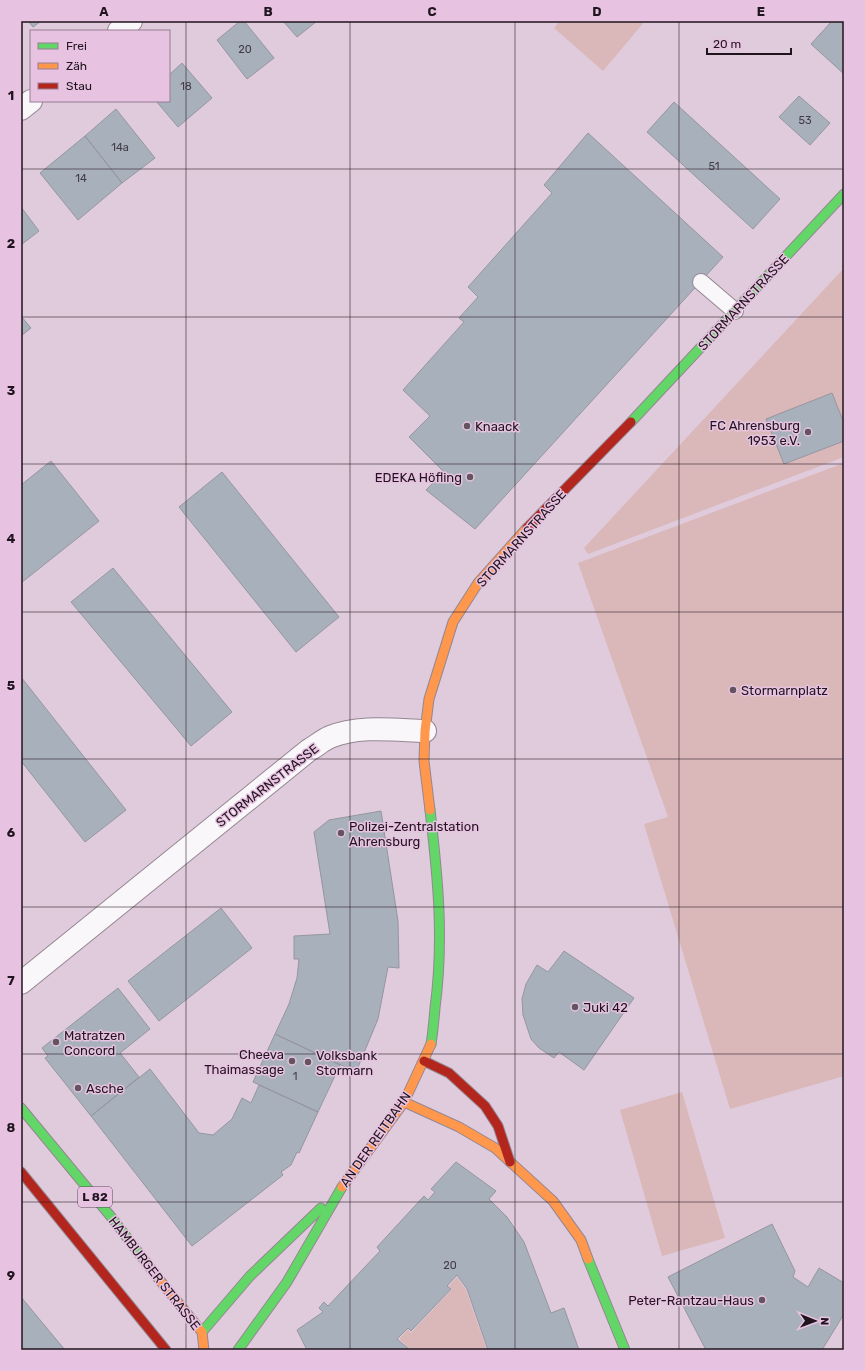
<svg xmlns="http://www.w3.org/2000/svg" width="865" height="1371" font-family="Rubik,sans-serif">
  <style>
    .green { fill: #dab8b9 }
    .building { fill: #a8b0bb; stroke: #9596a0 }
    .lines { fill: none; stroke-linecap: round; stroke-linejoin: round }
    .lane-casing { stroke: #958793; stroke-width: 18 }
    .street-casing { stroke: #958793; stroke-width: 24 }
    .fast-casing { stroke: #958793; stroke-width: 11 }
    .slow-casing { stroke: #958793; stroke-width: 11 }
    .jam-casing { stroke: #958793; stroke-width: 11 }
    .lane { stroke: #faf7fa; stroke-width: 16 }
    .street { stroke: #faf7fa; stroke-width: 22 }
    .fast { stroke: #63d668; stroke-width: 9 }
    .slow { stroke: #ff974d; stroke-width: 9 }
    .jam { stroke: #b3261e; stroke-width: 9 }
    .grid { fill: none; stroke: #20141e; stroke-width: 1; stroke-opacity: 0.55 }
    .poi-dot { fill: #635460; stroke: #e7c3e1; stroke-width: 1.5 }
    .labels { text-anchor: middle; stroke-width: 3; stroke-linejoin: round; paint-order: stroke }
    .number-label { font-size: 11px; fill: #423b45 }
    .shield { fill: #e7c3e1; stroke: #5c4858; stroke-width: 1 }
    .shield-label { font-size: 12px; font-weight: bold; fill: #20141e }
    .street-label { font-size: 13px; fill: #20141e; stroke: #e7c3e1 }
    .poi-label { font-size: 13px; fill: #20141e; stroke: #e7c3e1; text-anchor: start }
    .neatline { fill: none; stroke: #20141e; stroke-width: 1.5 }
    .grid-label { font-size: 13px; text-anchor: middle; font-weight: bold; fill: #20141e }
  </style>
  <rect width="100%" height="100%" fill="#dfcbdb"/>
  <!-- green -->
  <path class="green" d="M560,21h85l-42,50 -49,-43z
    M844,268v189l-256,97 -4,-6z
    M844,463v613l-114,33 -86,-285 24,-7 -90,-254z
    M682,1092l43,146 -63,18 -42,-146z
    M457,1277l9,13 21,60h-76l-12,-11 9,-10 3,4 41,-44 -3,-3z"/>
  <!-- building -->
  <path class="building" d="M28,21h13l-8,6z
    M240,21h4l30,37 -27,21 -30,-39z
    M283,21h34l-20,16z
    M832,21h8l4,4v49l-33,-30z
    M182,63l30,35 -34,29 -22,-26h13v-26z
    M799,96l31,27 -20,22 -31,-28z
    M674,102l106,97 -27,30 -106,-97z
    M116,109l39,49 -33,25 -37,-47z
    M588,133l135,124 -248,272 -49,-39 18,-18 -35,-35 21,-21 -27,-26 61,-68 -5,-4 19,-21 -10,-10 84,-94 -8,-8z
    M85,136l37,47 -44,37 -38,-47z
    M21,207l18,24 -18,14z
    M21,316l10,12 -10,8z
    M832,393l12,30v18l-60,23 -18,-45z
    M51,461l48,60 -78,62v-98z
    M222,472l117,145 -43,35 -117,-145z
    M113,568l119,144 -41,34 -120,-144z
    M21,677l105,133 -41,32 -64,-81z
    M381,811l17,110 1,47 -11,-1 -10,52 -22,53 -81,-38 14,-30 8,-26 2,-19h-5v-23l36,-2 -16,-102 15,-12z
    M221,908l31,40 -93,73 -31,-40z
    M564,951l70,47 -50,72 -25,-18 -5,6 -15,-10 -8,-9 -8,-24 -1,-16 4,-15 11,-19 11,7z
    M118,988l32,41 -30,24 19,24 -48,39 -46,-58 3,-2 -6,-8z
    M275,1034l65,31 -22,47 -65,-30z
    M150,1069l49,64 14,2 19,-16 10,-21 9,5 8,-18 59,27 -19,41 -2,-1 -6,13 -10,7 2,3 -91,71 -101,-130z
    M456,1162l40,29 -7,8 18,18 17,25 27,71 13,-5 15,42h-91l-21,-61 -10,-14 -10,11 4,3 -40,42 -3,-3 -11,11 13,11h-103l-10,-20 26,-18 -4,-4 5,-6 4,4 52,-55 -3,-4 47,-51 4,4 7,-8 -4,-3z
    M772,1224l23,47 -2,6 15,10 11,-19 25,15v31l-22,36h-116l-38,-73z
    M21,1297l44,53h-44z"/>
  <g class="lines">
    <defs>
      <path id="lane" d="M701,282l34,29"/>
      <path id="street" d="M119,31l12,-10
        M21,109l10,-8
        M21,983l288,-233c7,-4 14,-10 21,-13 29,-12 64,-7 95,-6"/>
      <path id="fast" d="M631,422l213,-228
        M430,810c8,68 14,130 5,198 -1,12 -2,24 -4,36
        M21,1108l91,110 46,60
        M588,1259l37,91
        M202,1332l48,-56 71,-68
        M238,1350l49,-68 55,-95"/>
      <path id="slow" d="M430,810l-6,-49 1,-30 4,-32 24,-77 25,-39 49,-55
        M404,1102l55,25 36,21 58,53 28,39 7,19
        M342,1187l62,-85 27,-58
        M158,1278l44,54 2,18"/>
      <path id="jam" d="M527,528l104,-106
        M424,1061l25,12 36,33 13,20 12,36
        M21,1172l145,178"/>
    </defs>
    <!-- lane casing -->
    <use href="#lane" class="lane-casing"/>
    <!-- street casing -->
    <use href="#street" class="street-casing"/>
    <!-- fast casing -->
    <use href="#fast" class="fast-casing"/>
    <!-- slow casing -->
    <use href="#slow" class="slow-casing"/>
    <!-- jam casing -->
    <use href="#jam" class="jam-casing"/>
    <!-- lane -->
    <use href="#lane" class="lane"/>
    <!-- street -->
    <use href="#street" class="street"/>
    <!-- fast -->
    <use href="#fast" class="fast"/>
    <!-- slow -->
    <use href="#slow" class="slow"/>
    <!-- jam -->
    <use href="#jam" class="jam"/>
  </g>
  <!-- grid -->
  <path class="grid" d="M186,21v1329M350,21v1329M515,21v1329M679,21v1329M21,169h823M21,317h823M21,464h823M21,612h823M21,759h823M21,907h823M21,1054h823M21,1202h823"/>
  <!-- markers -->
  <g class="poi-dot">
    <circle cx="467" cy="426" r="4"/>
    <circle cx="808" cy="432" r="4"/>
    <circle cx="470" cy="477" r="4"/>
    <circle cx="733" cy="690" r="4"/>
    <circle cx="341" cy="833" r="4"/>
    <circle cx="575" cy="1007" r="4"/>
    <circle cx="56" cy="1042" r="4"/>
    <circle cx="292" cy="1061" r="4"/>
    <circle cx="308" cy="1062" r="4"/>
    <circle cx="78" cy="1088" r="4"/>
    <circle cx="762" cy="1300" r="4"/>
  </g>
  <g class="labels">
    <!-- number labels -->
    <g class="number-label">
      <text x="245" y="53">20</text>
      <text x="186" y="90">18</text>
      <text x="805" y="124">53</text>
      <text x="120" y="151">14a</text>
      <text x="714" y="170">51</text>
      <text x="81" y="182">14</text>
      <text x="295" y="1080">1</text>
      <text x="450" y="1269">20</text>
    </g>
    <!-- shield labels -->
    <rect class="shield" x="78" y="1187" width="34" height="20" rx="3"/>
    <g class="shield-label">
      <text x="95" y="1201">L 82</text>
    </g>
    <!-- street labels -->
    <g class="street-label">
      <text transform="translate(743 302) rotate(-47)" y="5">STORMARNSTRASSE</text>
      <text transform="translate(521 538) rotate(-48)" y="5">STORMARNSTRASSE</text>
      <text transform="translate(267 785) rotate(-38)" y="5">STORMARNSTRASSE</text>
      <text transform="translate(375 1139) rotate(-55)" y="5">AN DER REITBAHN</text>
      <text transform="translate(155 1273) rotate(52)" y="5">HAMBURGER STRASSE</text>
    </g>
    <!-- poi labels -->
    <g class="poi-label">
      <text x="800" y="430" text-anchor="end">FC Ahrensburg<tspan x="800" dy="15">1953 e.V.</tspan></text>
      <text x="475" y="431">Knaack</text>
      <text x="462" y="482" text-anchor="end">EDEKA Höfling</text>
      <text x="741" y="695">Stormarnplatz</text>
      <text x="349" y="831">Polizei-Zentralstation<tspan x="349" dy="15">Ahrensburg</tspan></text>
      <text x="583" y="1012">Juki 42</text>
      <text x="64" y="1040">Matratzen<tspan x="64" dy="15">Concord</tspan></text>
      <text x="284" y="1059" text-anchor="end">Cheeva<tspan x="284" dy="15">Thaimassage</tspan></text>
      <text x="316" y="1060">Volksbank<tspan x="316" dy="15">Stormarn</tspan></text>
      <text x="86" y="1093">Asche</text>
      <text x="754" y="1305" text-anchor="end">Peter-Rantzau-Haus</text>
    </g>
  </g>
  <!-- border -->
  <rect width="865" height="1371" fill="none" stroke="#e7c3e1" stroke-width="44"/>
  <!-- legend -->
  <rect x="30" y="30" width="140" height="72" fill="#e7c3e1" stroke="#977d93"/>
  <rect x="38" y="43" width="20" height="6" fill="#63d668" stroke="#977d93"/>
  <text x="66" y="50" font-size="12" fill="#20141e">Frei</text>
  <rect x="38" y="63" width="20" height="6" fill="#ff974d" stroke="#977d93"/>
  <text x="66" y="70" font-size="12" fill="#20141e">Zäh</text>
  <rect x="38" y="83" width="20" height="6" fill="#b3261e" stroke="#977d93"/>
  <text x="66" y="90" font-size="12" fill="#20141e">Stau</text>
  <!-- north arrow -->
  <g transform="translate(815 1321) rotate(91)" stroke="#e7c3e1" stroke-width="3" paint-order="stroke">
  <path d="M0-3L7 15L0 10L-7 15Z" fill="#20141e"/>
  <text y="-6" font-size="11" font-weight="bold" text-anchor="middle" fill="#20141e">N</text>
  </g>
  <!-- scale -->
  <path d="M707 48v6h84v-6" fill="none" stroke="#20141e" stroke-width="2"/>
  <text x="713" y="48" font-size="12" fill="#20141e" stroke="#e7c3e1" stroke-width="3" paint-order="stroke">20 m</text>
  <rect x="22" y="22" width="821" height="1327" class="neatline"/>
  <g class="grid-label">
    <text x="104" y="16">A</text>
    <text x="268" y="16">B</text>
    <text x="432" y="16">C</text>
    <text x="597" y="16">D</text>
    <text x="761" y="16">E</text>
    <text x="11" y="100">1</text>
    <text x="11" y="248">2</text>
    <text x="11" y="395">3</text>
    <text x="11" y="543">4</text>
    <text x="11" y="690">5</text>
    <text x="11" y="837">6</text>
    <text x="11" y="985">7</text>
    <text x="11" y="1132">8</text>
    <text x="11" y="1280">9</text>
  </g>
</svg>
